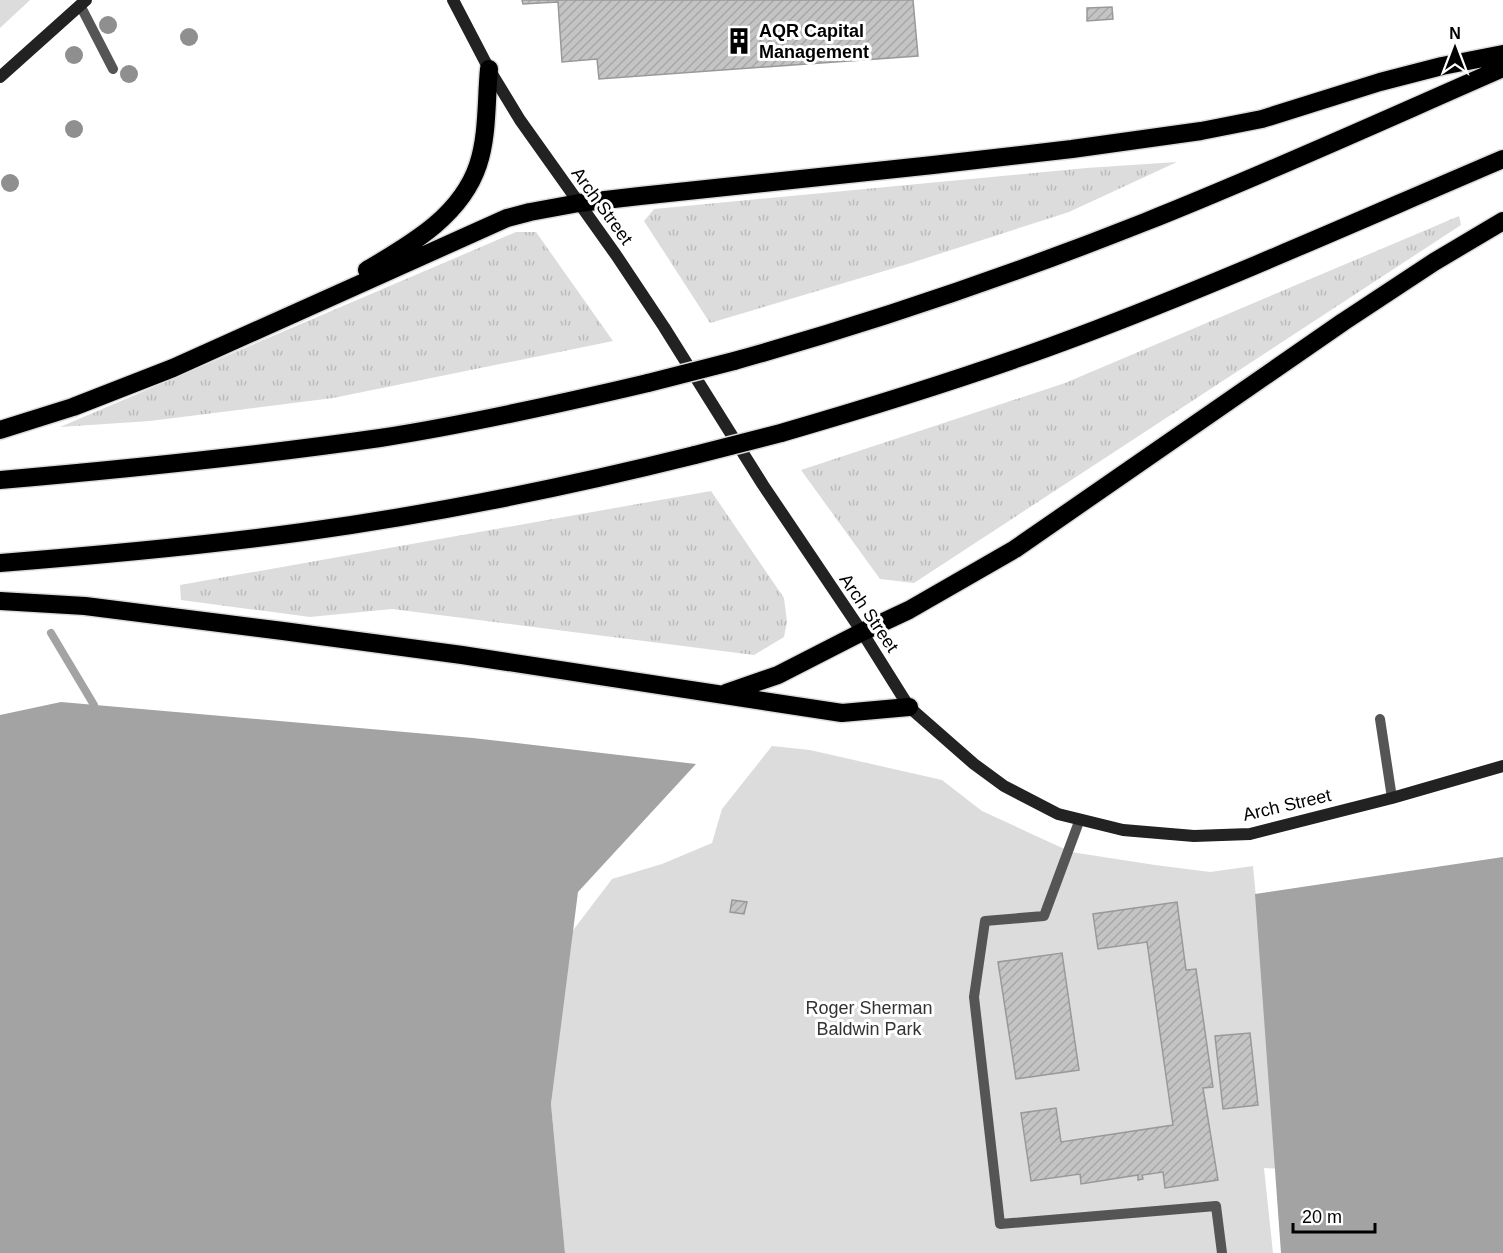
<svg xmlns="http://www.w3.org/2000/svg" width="1503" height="1253" font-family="Arial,sans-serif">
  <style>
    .grass { fill: url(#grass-tufts) }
    .park { fill: #dcdcdc }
    .water { fill: #a3a3a3 }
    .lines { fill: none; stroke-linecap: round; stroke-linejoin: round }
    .stream { stroke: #a3a3a3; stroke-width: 8 }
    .building { fill: url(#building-hatch); stroke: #999; stroke-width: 1.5 }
    .motorway-casing { stroke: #dbdbdb; stroke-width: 21 }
    .service { stroke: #555; stroke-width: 10 }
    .secondary { stroke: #222; stroke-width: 12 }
    .motorway { stroke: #000; stroke-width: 18 }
    .motorway-bridge-casing { stroke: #dbdbdb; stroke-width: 21; stroke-linecap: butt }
    .motorway-bridge { stroke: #000; stroke-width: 18 }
    .tree { fill: #8f8f8f }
    .labels { text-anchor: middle; stroke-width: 6; stroke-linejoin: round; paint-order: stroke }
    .poi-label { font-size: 18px; font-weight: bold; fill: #000; stroke: #fff; text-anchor: start }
    .street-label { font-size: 18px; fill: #000; stroke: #fff }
    .park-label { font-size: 18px; fill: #333; stroke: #fff }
  </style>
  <defs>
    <pattern id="grass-tufts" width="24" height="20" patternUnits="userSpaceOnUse" patternTransform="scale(1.5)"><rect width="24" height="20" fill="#dcdcdc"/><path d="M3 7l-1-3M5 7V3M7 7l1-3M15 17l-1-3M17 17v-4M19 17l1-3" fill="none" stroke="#bbb"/></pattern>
    <pattern id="building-hatch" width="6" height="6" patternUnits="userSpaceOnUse" patternTransform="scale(1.5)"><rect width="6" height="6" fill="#c4c4c4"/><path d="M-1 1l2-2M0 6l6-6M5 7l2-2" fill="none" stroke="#a7a7a7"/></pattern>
  </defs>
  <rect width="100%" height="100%" fill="#fff"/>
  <!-- grass -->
  <path class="grass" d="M1177,162l-108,50 -158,51 -201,60 -66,-102 10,-12 432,-41z
    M1459,216l2,9 -547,358 -34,-4 -79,-109 264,-87z
    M516,232h20l77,109 -280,57 -183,23 -90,6z
    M711,491l73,107 3,24 -3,15 -30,18 -362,-46 -82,8 -129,-17 -1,-15z"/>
  <!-- park -->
  <path class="park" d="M0,0h30l-30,28z
    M772,746l38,4 132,30 40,31 89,41 84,13 55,7 43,-6 29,303 -18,-1 9,85h-708l-14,-149 20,-171 41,-54 50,-15 50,-21 10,-34z"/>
  <!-- water -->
  <path class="water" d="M61,702l412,36 223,26 -118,128 -27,212 14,149h-565v-538z
    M1503,857v396h-222l-26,-359z"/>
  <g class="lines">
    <!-- stream -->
    <path class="stream" d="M51,633l43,72"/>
  </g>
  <!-- building -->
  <path class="building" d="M522,0h391l5,56 -319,23 -2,-20 -35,3 -4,-60 -35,2z
    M1112,7l1,12 -26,2v-13z
    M732,900l15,2 -3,12 -14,-2z
    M1177,902l9,68 10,-1 17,118 -10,1 15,92 -53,8 -2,-16 -21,3 1,4 -5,1v-5l-57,9 -1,-10 -49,7 -10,-68 35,-5 5,34 112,-17 -26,-183 -49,7 -5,-35z
    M1062,953l17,117 -63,9 -18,-117z
    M1250,1033l8,72 -35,4 -8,-73z"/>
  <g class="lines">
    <defs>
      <path id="motorway" d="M367,270c44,-26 94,-54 111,-105 10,-30 8,-65 11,-96
        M734,361c140,-39 277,-86 411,-139 121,-48 239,-102 358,-154
        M0,430l73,-23 100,-39 334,-150 23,-6 49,-9 61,-7 293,-31 139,-16 129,-18 61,-12 118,-37 62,-16 61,-12
        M781,433c100,-29 200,-60 298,-97 143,-54 283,-117 424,-177
        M0,480c127,-11 254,-24 380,-42 90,-14 179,-34 268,-55
        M0,563c101,-8 202,-17 303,-31 132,-18 263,-45 392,-77
        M0,601l85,5 198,25 179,24 380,58 67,-6
        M726,693l52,-18 84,-43 47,-22 106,-61 328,-227 91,-60 69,-41"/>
    </defs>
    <!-- motorway casing -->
    <use href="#motorway" class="motorway-casing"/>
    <!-- service -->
    <path class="service" d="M80,5l33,64
      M1380,719l12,79
      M1080,819l-36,97 -59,5 -11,76 26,227 216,-18 6,47"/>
    <!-- secondary -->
    <path class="secondary" d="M453,0l36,69 31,51 96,135 48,72 99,158 99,147 47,75 65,57 30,22 54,28 65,16 71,6 56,-2 142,-36 111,-32
      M0,77l86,-77"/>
    <!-- motorway -->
    <use href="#motorway" class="motorway"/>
    <defs>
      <path id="motorway-bridge" d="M648,383l86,-22
        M695,455l86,-22"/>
    </defs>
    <!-- motorway-bridge casing -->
    <use href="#motorway-bridge" class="motorway-bridge-casing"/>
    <!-- motorway-bridge -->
    <use href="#motorway-bridge" class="motorway-bridge"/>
  </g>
  <!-- trees -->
  <g class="tree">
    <circle cx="108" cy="25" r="9"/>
    <circle cx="189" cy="37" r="9"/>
    <circle cx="74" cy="55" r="9"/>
    <circle cx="129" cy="74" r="9"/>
    <circle cx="74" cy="129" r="9"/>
    <circle cx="10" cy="183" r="9"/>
  </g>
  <!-- icons -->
  <defs>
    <symbol id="building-bare" viewBox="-9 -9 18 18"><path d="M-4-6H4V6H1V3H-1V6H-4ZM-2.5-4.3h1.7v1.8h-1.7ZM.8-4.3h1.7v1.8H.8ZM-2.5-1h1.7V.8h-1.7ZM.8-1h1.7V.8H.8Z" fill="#000" stroke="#fff" stroke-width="2.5" paint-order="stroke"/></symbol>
  </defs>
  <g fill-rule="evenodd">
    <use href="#building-bare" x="720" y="22" width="38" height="38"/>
  </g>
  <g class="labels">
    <!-- poi labels -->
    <g class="poi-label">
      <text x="759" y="37">AQR Capital<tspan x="759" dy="21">Management</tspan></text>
    </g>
    <!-- street labels -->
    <g class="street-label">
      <text transform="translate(602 206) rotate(54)" y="6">Arch Street</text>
      <text transform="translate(869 613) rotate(56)" y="6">Arch Street</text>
      <text transform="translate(1287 805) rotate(-13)" y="6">Arch Street</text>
    </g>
    <!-- park labels -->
    <g class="park-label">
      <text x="869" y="1014">Roger Sherman<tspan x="869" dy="21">Baldwin Park</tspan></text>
    </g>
  </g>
  <!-- north arrow -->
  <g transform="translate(1455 48)" stroke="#ffffff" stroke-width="4.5" paint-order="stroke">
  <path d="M0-4.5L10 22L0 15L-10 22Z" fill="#000000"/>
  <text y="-9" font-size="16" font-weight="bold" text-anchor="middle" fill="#000000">N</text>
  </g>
  <!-- scale -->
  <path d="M1293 1223v9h82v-9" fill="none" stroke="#000000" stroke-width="3"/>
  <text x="1302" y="1223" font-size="18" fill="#000000" stroke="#ffffff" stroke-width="4.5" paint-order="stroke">20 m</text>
</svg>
